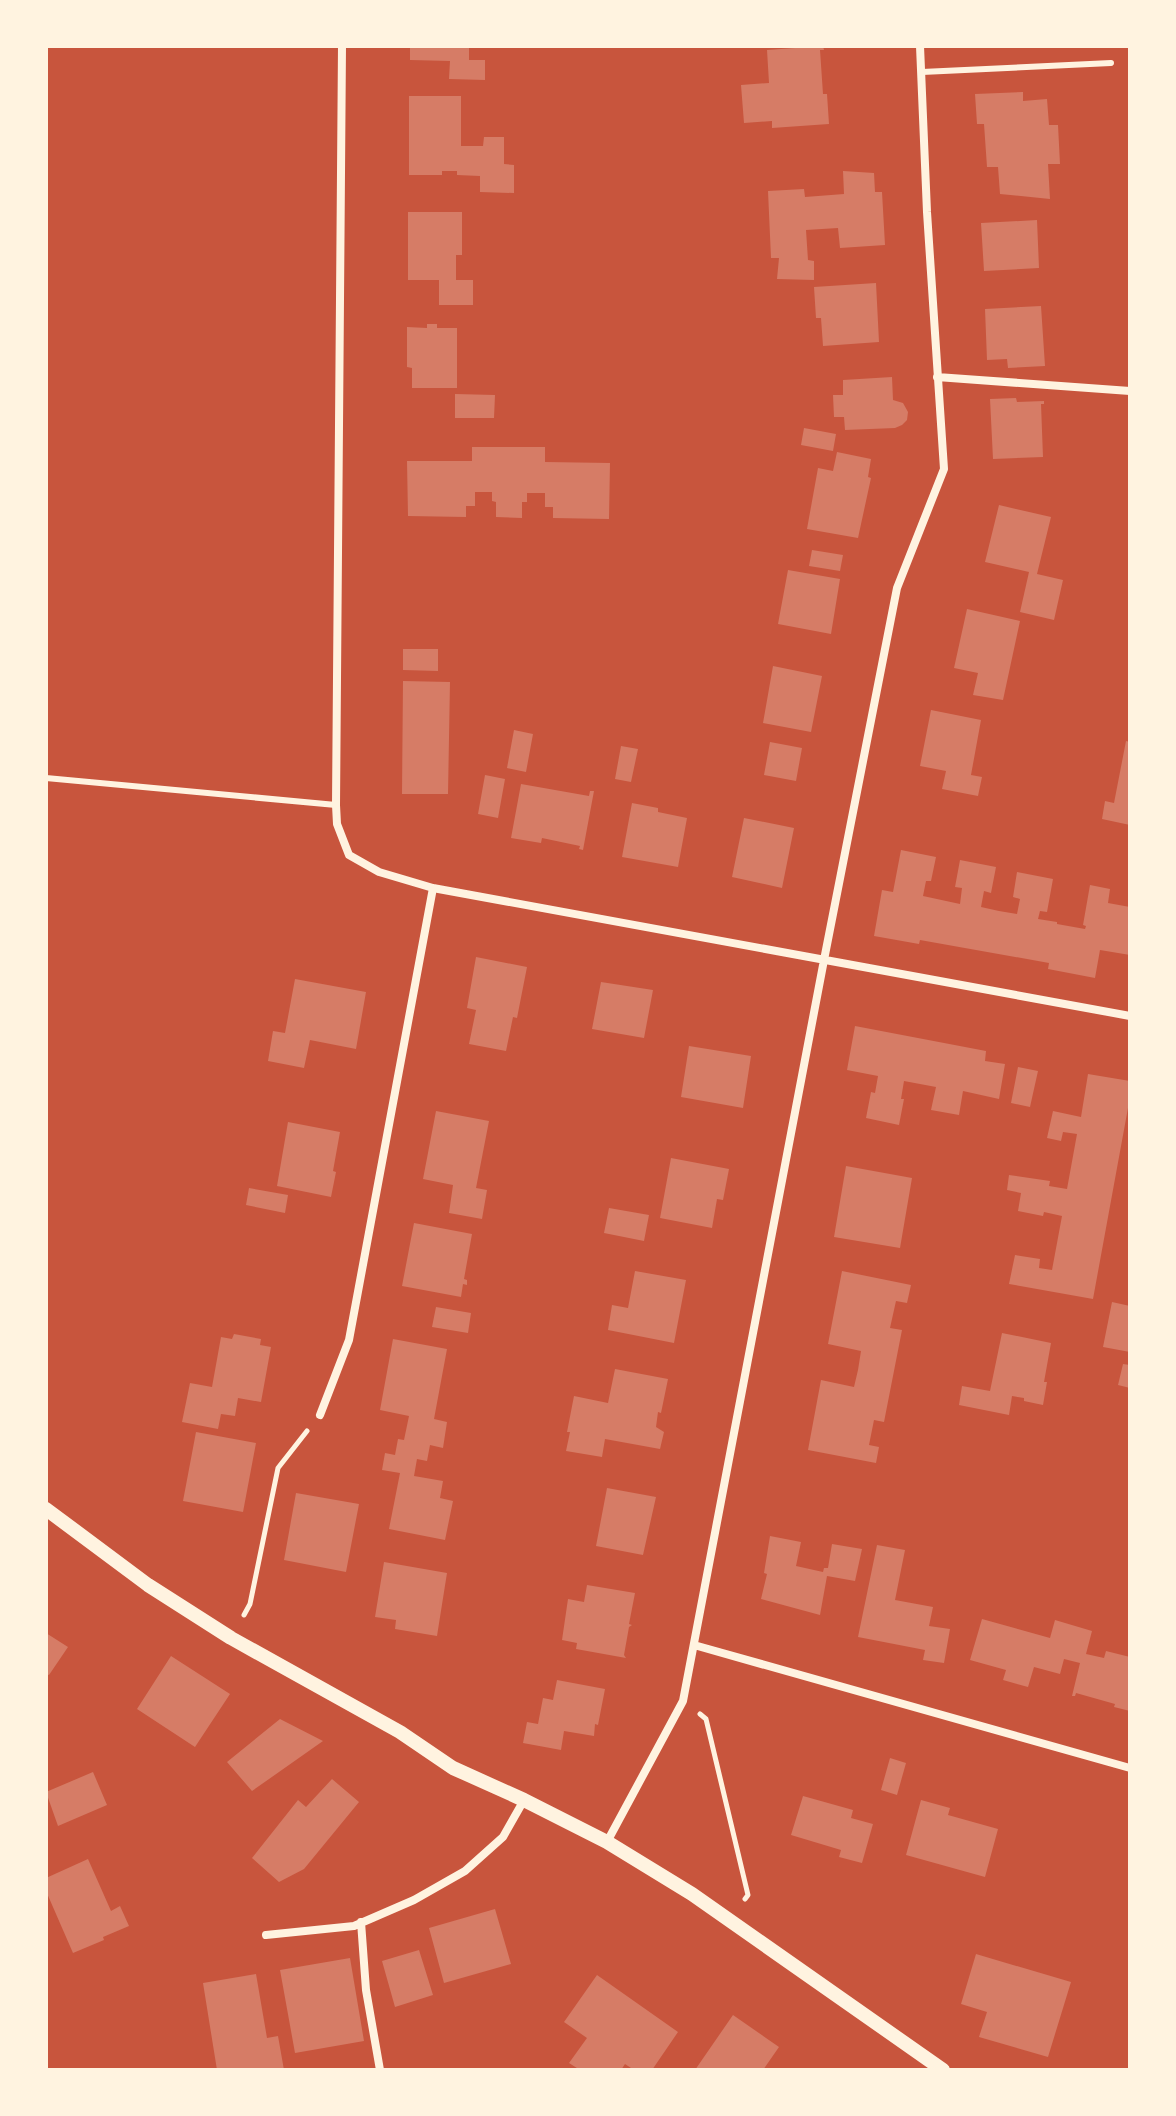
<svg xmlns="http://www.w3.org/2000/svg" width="1176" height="2116" font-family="'Playfair Display',serif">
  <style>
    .building { fill: #d67c66 }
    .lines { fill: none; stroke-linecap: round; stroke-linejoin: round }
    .path { stroke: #fff3e0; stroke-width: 5 }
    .service { stroke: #fff3e0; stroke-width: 6 }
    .minor { stroke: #fff3e0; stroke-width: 8 }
    .tertiary { stroke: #fff3e0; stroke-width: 14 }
  </style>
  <rect width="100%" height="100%" fill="#c8553d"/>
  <!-- building -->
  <path class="building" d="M410,46h59v14h16v20l-36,-1 1,-18 -40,-1z
    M823,46l1,4h-4l3,44h4l2,30 -57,4v-7l-28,2 -3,-38 28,-2 -2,-33z
    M1023,92v9l24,-2 2,26h9l2,39h-12l2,35 -50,-5 -2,-27h-11l-3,-43h-7l-2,-30z
    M409,96h52v50h22l1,-9h20v27l10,1v28l-34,-1v-16l-23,-1v-4h-15v4h-33z
    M843,171l31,2 1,19h7l3,53 -45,3 -2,-20 -32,2 2,30 6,1v19l-37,-1 2,-21h-8l-3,-67 36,-2 1,8 39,-3z
    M408,212h54v43h-6v25h17v25h-34v-25h-31z
    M1037,220l2,48 -55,3 -3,-48z
    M876,283l3,59 -56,4 -2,-28h-5l-2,-31z
    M1041,306l4,60 -37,2 -1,-9 -20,1 -2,-51z
    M427,324h10v4h20v60h-45v-20l-5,-1v-40l20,1z
    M892,377l1,23 10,3 5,9 -1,8 -5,5 -7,3 -50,2 -1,-13h-10l-1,-22h10v-15z
    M455,394l40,1 -1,23h-39z
    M1016,398l1,4 27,-1v3h-3l2,53 -50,2 -3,-60z
    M804,428l32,6 -3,17 -32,-6z
    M472,447h73v15l65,1 -1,56 -56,-1v-11h-8v-14h-18v9h-5v16l-26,-1v-15l-4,-1v-9h-17v14h-9v11l-58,-1 -1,-55h65z
    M837,452l34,7 -3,18 3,1 -13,60 -51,-9 11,-61 15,3z
    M999,505l52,12 -14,57 26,6 -9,40 -34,-8 9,-40 -44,-10z
    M812,550l31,5 -3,16 -31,-5z
    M788,570l52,9 -9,55 -53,-10z
    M967,609l53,12 -17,79 -30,-5 5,-22 -24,-5z
    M403,649h35v22l-35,-1z
    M773,666l49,10 -11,56 -48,-9z
    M403,681l47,1 -2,112h-46z
    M931,710l50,10 -10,55 11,2 -4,19 -36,-7 4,-18 -26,-5z
    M514,730l19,4 -7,38 -19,-4z
    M1126,741l4,1v83l-28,-6 3,-18 9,2z
    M770,742l32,6 -6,33 -32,-6z
    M621,746l17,3 -7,33 -16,-3z
    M485,775l20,4 -7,39 -20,-4z
    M521,784l68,12 1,-5h4l-11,59 -4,-1 1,-3 -38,-8 -1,5 -30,-5z
    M632,803l26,5v4l29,6 -9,49 -56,-10z
    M744,818l50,10 -12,60 -50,-11z
    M901,850l35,7 -5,24h-5l-3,15 37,8 2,-16 -7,-1 5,-27 36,7 -5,26 -7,-2 -3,16 18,4 18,3 3,-15 -7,-2 4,-25 36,7 -6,33 -7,-1 -2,8 19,3v2l28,5 1,-3 -3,-1 7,-40 20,4 -2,14 22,4v48l-30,-5 -5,28 -47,-9 1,-6 -129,-23 -1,4 -45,-8 8,-46 11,2z
    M476,957l51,10 -10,51 -4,-1 -7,34 -37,-7 7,-34 -9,-2z
    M295,979l71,13 -10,57 -46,-9 -6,28 -36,-7 5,-30 12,2z
    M601,982l52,8 -9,48 -52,-9z
    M855,1026l131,25 -1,10 20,3 -6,35 -36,-8 -4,24 -28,-5 5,-23 -32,-6 -3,18h3l-5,26 -33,-7 5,-26 4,1 3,-17 -31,-6z
    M689,1046l62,10 -8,52 -62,-11z
    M1018,1067l20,4 -8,36 -19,-4z
    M1088,1074l42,7v16l-37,202 -84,-15 6,-29 25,4 -1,9 13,2 10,-54 -18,-4 -1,4 -25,-5 3,-18 -14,-3 2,-15 41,6 -1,5 18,3 10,-55 -14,-2 -2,9 -14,-3 6,-27 28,6z
    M436,1111l53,10 -13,67 11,2 -5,29 -33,-6 4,-28 -30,-6z
    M288,1122l52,10 -7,39 3,1 -5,25 -54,-11z
    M671,1158l58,11 -6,31 -6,-1 -5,29 -52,-10z
    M846,1166l66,12 -12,70 -66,-11z
    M249,1188l39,7 -3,18 -39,-8z
    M609,1208l40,7 -5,26 -40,-8z
    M414,1223l58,11 -8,45 3,1v5l-4,-1 -2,13 -59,-11z
    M635,1271l51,9 -12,63 -66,-13 4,-25 16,3z
    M842,1271l69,14 -4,18 -11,-2 -6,27 12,2 -18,92 -10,-2 -5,25 10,2 -3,16 -68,-13 13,-70 33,7 4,-17 3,-19 -33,-7z
    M1112,1302l18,4v46l-27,-5z
    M436,1307l35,6 -3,20 -36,-6z
    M1002,1333l49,10 -7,39h3l-4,23 -19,-4v-3l-12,-2 -3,19 -50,-10 3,-19 28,5z
    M234,1334l27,5 -1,6 11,2 -10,55 -23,-4 -3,18 -14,-2 -3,15 -36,-7 8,-39 22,4 9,-50 11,2z
    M393,1339l54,10 -13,70 13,3 -4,26 -13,-3 -3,16 -10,-2 -3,17 29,5 -3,17 13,3 -8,39 -56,-11 11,-56 -18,-3 3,-17 10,2 3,-16 6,1 5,-24 -29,-6z
    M1123,1364l7,1v23l-12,-3z
    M615,1369l53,10 -7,34 -3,-1 -2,15 8,5 -4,17 -55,-10 -3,18 -36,-6 4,-19h-3l7,-36 34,7z
    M196,1432l60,11 -13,69 -60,-11z
    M607,1488l49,9 -13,58 -47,-9z
    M296,1493l63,11 -13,68 -62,-12z
    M770,1536l31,6 -5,24 27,6 1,-4h4l4,-24 30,5 -7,32 -28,-5 -7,39 -59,-16 6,-25 -3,-1z
    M877,1545l28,5 -10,50 38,7 -4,19 21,3 -6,34 -21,-3 2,-10 -67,-13z
    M384,1562l63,11 -10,63 -42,-7 1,-9 -21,-3z
    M587,1585l48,8 -6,31 3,1 -3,2 -5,28 2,3 -50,-9 1,-6 -15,-3 6,-41 16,3z
    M982,1619l68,19 5,-18 37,11 -6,23 18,4 2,-7 24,6v54l-16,-4 1,-3 -39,-11 -1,3h-3l8,-33 -16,-4 -4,15 -26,-7 -6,20 -25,-7 3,-10 -36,-10z
    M46,1633l22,14 -19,28 -3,-1z
    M171,1656l59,38 -35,53 -58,-38z
    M557,1680l48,9 -7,36 -3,-1 -1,12 -30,-5 -3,19 -38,-7 4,-21 11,2 5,-26 10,2z
    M280,1719l43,22 -71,50 -25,-29z
    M890,1758l16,5 -9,32 -16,-5z
    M93,1772l14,33 -49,21 -12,-34z
    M332,1779l27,23 -55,67 -25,13 -27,-24 46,-58 8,7z
    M803,1796l50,14 -2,8 22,6 -11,39 -23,-6 2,-7 -50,-15z
    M921,1800l29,8 -2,7 50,14 -13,48 -79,-22z
    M88,1859l23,52 9,-5 9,20 -26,11 1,3 -31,13 -27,-62v-13z
    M495,1909l16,55 -67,19 -15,-55z
    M419,1950l14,45 -38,12 -13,-46z
    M976,1954l95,28 -23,75 -69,-20 8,-25 -26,-8z
    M350,1958l14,83 -69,12 -15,-83z
    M256,1974l11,64 11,-2 6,34h-67l-14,-87z
    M597,1975l81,57 -26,38h-18l-9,-6 -4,6h-41l-11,-7 18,-25 -23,-16z
    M733,2015l46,32 -16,23h-68z"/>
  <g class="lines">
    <!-- path -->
    <path class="path" d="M244,1615l6,-11 28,-136 29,-37
      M700,1714l6,5 42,176 -3,4"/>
    <!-- service -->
    <path class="service" d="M922,72l189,-9
      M46,778l290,27"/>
    <!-- minor -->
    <path class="minor" d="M342,46l-6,759 1,19 12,31 30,17 54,16 697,128
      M937,377l193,14
      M320,1415l29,-75 84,-452
      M694,1645l436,123
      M607,1842l76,-141 141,-741 73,-372 47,-119 -17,-257 -7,-166
      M361,1922l5,68 14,80
      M266,1935l88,-9 60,-26 51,-29 38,-34 21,-37"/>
    <!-- tertiary -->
    <path class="tertiary" d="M46,1509l102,76 83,53 169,94 53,36 71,32 83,42 85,52 251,176"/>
  </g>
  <!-- border -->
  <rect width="1176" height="2116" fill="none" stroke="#fff3e0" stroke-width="96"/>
</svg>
